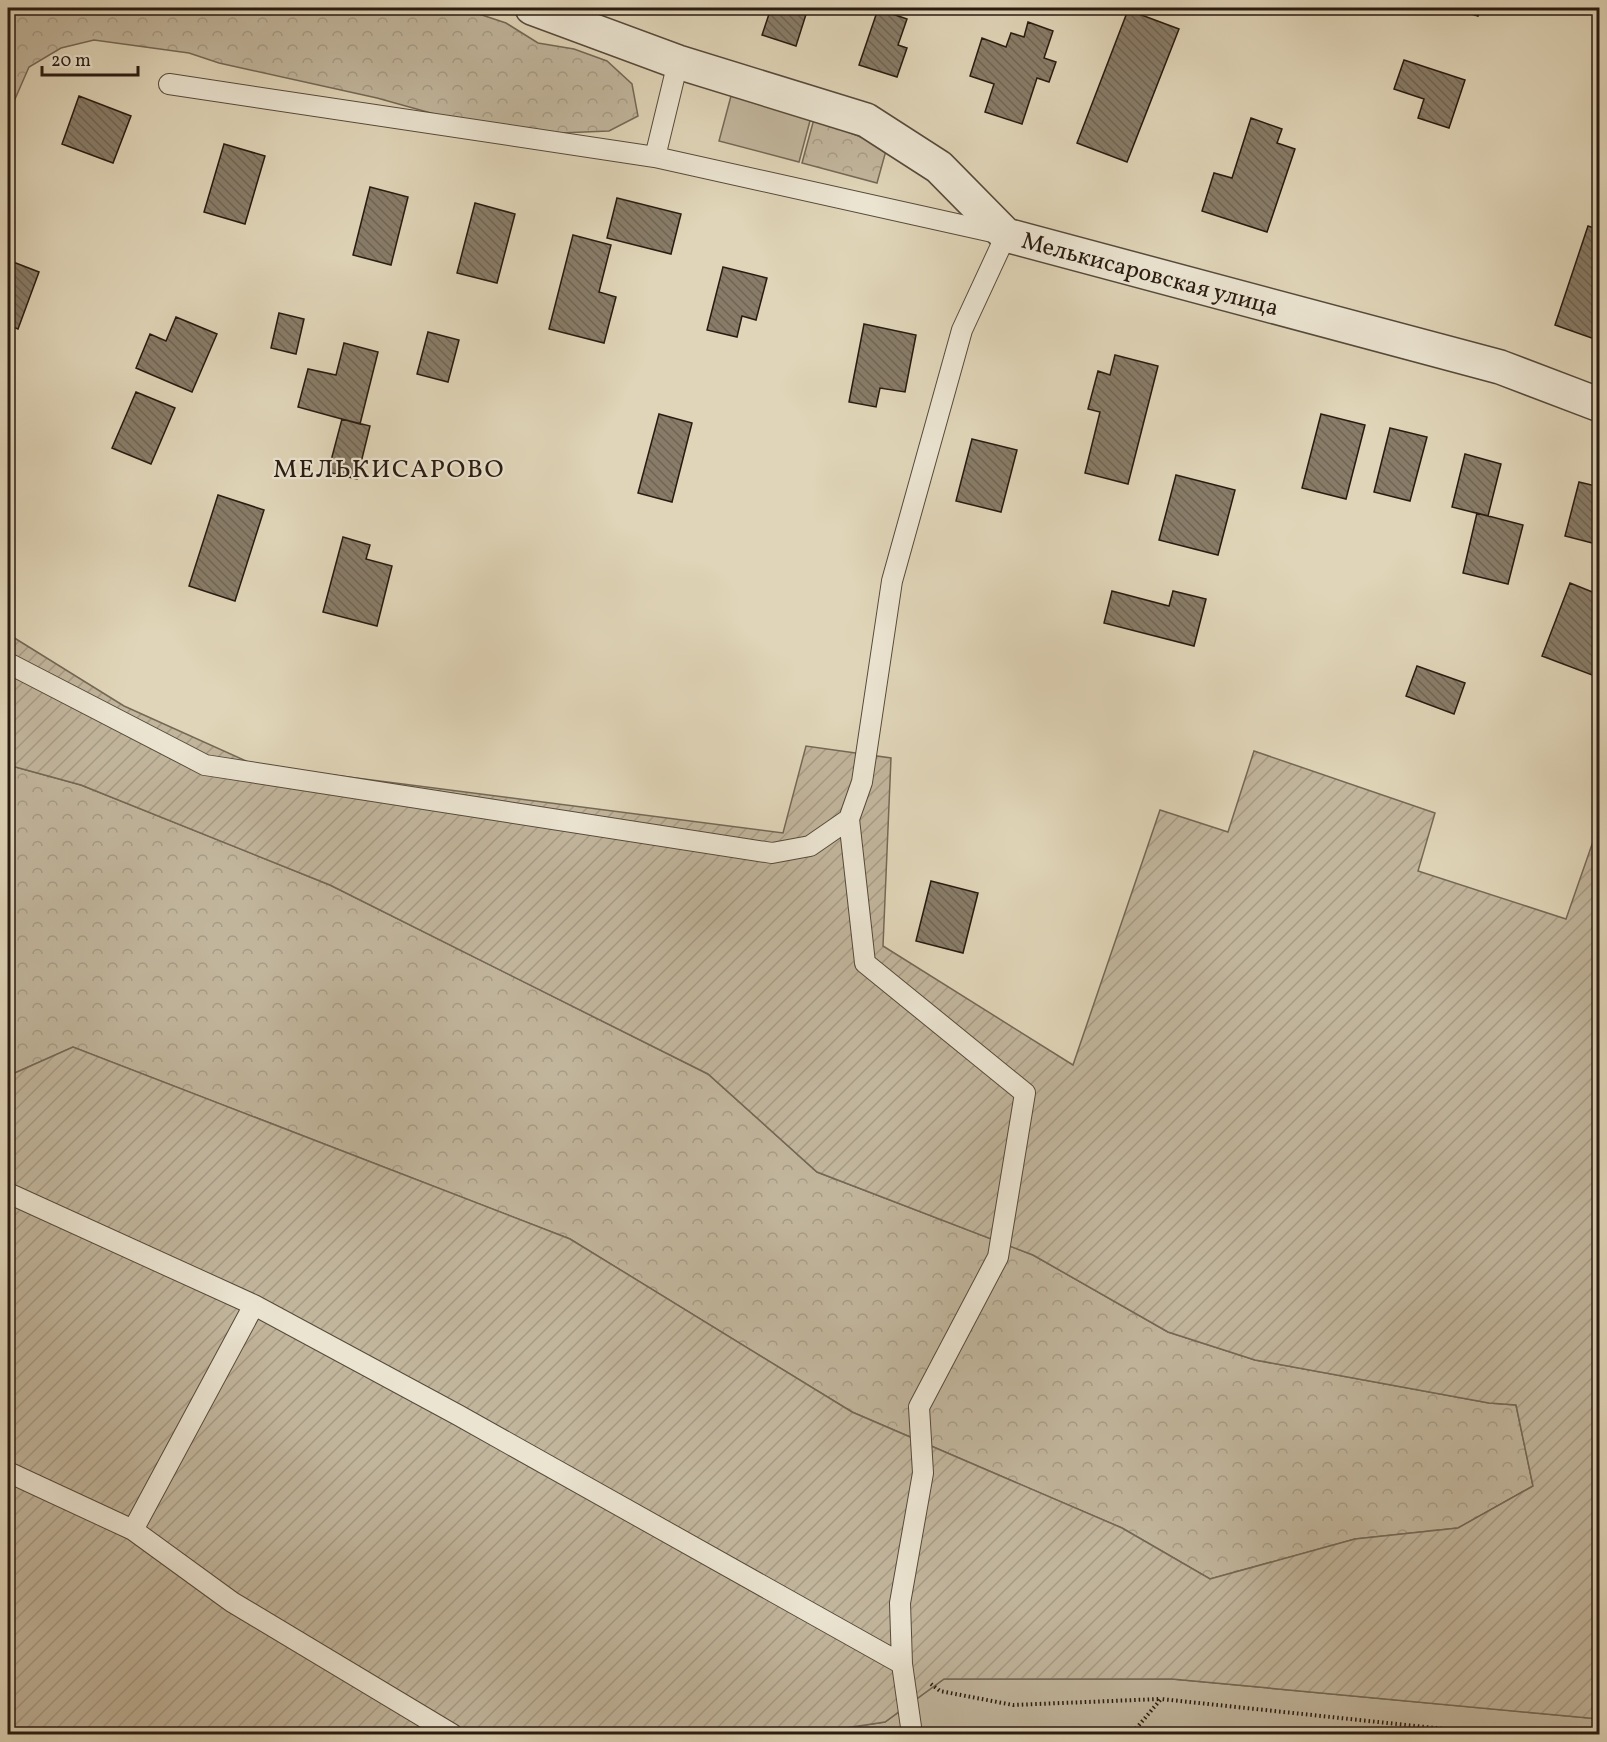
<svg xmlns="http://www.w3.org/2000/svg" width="1607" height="1742" font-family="Vollkorn,serif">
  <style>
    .grass { fill: #c1b59c; stroke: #746856; stroke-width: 1.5 }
    .forest { fill: url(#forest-crowns); stroke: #746856; stroke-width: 1.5 }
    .garden { fill: url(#garden-furrows); stroke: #746856; stroke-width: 1.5 }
    .building { fill: url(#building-back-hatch); stroke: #281b11; stroke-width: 1.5 }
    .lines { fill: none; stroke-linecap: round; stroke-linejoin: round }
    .service-casing { stroke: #564a3b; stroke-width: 22 }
    .minor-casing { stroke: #564a3b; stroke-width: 36 }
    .path { stroke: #281b11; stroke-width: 4; stroke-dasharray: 1.5 3; stroke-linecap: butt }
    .service { stroke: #ebe4d1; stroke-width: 20 }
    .minor { stroke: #ebe4d1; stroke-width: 33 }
    .labels { text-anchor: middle; stroke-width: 4.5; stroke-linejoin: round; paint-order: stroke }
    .street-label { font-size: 24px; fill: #281b11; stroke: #ebe4d1 }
    .neighbourhood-label { font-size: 26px; letter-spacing: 1.5px; fill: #281b11; stroke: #ebe4d1 }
  </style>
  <defs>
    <pattern id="forest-crowns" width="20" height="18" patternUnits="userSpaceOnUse" patternTransform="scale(1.5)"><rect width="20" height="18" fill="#c1b59c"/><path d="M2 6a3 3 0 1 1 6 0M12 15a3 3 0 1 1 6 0" fill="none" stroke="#a69b85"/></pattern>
    <pattern id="garden-furrows" width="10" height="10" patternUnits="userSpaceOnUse" patternTransform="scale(1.5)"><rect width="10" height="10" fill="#c1b59c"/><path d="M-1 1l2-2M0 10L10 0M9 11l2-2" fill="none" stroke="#a69b85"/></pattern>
    <pattern id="building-back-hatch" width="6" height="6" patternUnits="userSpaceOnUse" patternTransform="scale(1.5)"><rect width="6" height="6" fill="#887c68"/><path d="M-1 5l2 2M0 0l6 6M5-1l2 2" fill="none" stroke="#6f6554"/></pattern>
  </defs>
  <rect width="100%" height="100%" fill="#e0d5b8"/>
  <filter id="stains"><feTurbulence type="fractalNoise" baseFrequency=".00333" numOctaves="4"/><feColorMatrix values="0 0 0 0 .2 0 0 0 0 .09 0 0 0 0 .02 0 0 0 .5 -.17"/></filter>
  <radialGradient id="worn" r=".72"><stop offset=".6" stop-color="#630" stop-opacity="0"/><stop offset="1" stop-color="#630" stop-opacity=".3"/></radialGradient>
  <!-- grass -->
  <path class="grass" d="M731,96l80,21 -12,45 -80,-21z
    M944,1679h228l428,40 -1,15h-793l79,-12z"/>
  <!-- forest -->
  <path class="forest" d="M8,8h453l45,15 32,20 36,6 33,12 25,23 6,32 -29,15 -99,4 -133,-37 -158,-35 -30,-10 -95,-13 -33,8 -32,19 -21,48z
    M814,119l73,28 -10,36 -75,-20z
    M8,765l73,20 249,100 378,189 109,98 216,83 135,77 87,28 234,43 27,2 17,81 -75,42 -103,11 -145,40 -88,-51 -270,-116 -282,-173 -497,-192 -65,29z"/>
  <!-- garden -->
  <path class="garden" d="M8,634l116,72 131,59 528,68 23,-87 85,12 -8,188 190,119 87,-255 68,22 26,-81 181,62 -17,58 148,48 31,-89 2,1v888l-427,-40h-228l-59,43 -79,12h-798v-658l65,-29 497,192 282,173 270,116 88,51 145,-40 103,-11 75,-42 -17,-81 -27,-2 -234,-43 -87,-28 -135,-77 -216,-83 -109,-98 -378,-189 -249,-100 -73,-20z"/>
  <!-- building -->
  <path class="building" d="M771,8h37l-12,38 -34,-11z
    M1452,8h29l-3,8z
    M878,9l29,10 -9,26 9,3 -10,29 -38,-12z
    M1128,10l51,19 -52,133 -50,-19z
    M1028,22l25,9 -9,27 12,4 -7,20 -12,-4 -15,46 -37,-12 9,-28 -24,-8 12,-38 24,9 5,-14 13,4z
    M1404,60l61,20 -16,48 -31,-10 6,-19 -30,-10z
    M79,96l52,20 -18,47 -51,-19z
    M1251,118l31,11 -5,14 18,6 -28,83 -65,-21 12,-38 18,5z
    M224,144l41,12 -20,68 -41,-12z
    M370,187l38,10 -17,68 -38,-10z
    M617,198l64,16 -10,40 -64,-16z
    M475,203l40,11 -18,69 -40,-10z
    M1588,226l12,4v111l-45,-16z
    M573,235l38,10 -12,47 17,5 -12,46 -55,-14z
    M8,260l31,12 -21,57 -10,-4z
    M723,267l44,11 -11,42 -14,-4 -5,21 -30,-7z
    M279,313l25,6 -8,35 -25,-6z
    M176,317l41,17 -25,58 -56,-24 14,-34 16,7z
    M864,324l52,11 -11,57 -25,-4 -4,19 -27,-5z
    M428,332l31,8 -11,42 -31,-8z
    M344,343l34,9 -18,72 -62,-17 10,-38 28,6z
    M1115,355l43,11 -30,118 -43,-11 15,-61 -12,-3 10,-38 12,4z
    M136,392l39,16 -24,56 -39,-16z
    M659,414l33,9 -20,79 -34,-9z
    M1321,414l44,11 -19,74 -44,-11z
    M342,419l28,7 -13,53 -29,-7z
    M1390,428l37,9 -17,64 -36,-9z
    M972,439l45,11 -16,62 -45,-11z
    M1465,454l36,10 -13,52 -36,-9z
    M1176,475l59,15 -17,65 -59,-15z
    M1579,482l21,5v58l-35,-9z
    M218,495l46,15 -29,91 -46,-15z
    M1477,513l46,12 -15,59 -45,-11z
    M343,537l27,8 -4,14 26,7 -15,60 -54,-14z
    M1570,583l30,12v83l-58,-22z
    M1112,591l57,15 4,-15 33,8 -12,47 -90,-23z
    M1417,666l48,17 -11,31 -48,-18z
    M931,881l47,12 -15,60 -47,-12z"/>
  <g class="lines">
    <defs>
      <path id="service" d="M655,157l23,-95
        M8,663l197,102 567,88 38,-7 39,-27 13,-37 30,-201 70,-251 44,-95 -351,-78 -486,-73
        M849,819l16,144 160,130 -27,164 -79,150 4,66 -23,130 2,61 10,70
        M8,1193l246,112
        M8,1472l125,58 99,72 220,132
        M133,1530l121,-225 204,110 444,249"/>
      <g id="minor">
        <path id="s1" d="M532,8l146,54 188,58 73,47 67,68 494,132 100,38"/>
      </g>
    </defs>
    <!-- service casing -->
    <use href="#service" class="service-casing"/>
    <!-- minor casing -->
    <use href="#minor" class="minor-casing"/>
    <!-- path -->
    <path class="path" d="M931,1684l9,7 73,14 147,-6
      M1124,1734l10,-3 27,-32 302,32 102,3"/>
    <!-- service -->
    <use href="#service" class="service"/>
    <!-- minor -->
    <use href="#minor" class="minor"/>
  </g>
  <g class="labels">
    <!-- street labels -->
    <g class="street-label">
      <text dy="8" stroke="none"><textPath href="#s1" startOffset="684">Мелькисаровская улица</textPath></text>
    </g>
    <!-- neighbourhood labels -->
    <g class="neighbourhood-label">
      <text x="389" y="477">МЕЛЬКИСАРОВО</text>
    </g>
  </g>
  <!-- margin -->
  <rect width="1607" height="1742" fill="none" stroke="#e0d5b8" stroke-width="30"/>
  <rect x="9" y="9" width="1589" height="1724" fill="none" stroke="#281b11" stroke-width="3"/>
  <rect x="15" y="15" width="1577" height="1712" fill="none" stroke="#281b11" stroke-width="1.5"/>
  <!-- scale -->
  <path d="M42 66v9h96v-9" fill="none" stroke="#281b11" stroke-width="3"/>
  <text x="51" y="66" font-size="18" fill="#281b11" stroke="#ebe4d1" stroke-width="4.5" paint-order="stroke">20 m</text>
  <rect width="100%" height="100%" filter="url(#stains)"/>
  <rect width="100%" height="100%" fill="url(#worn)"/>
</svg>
